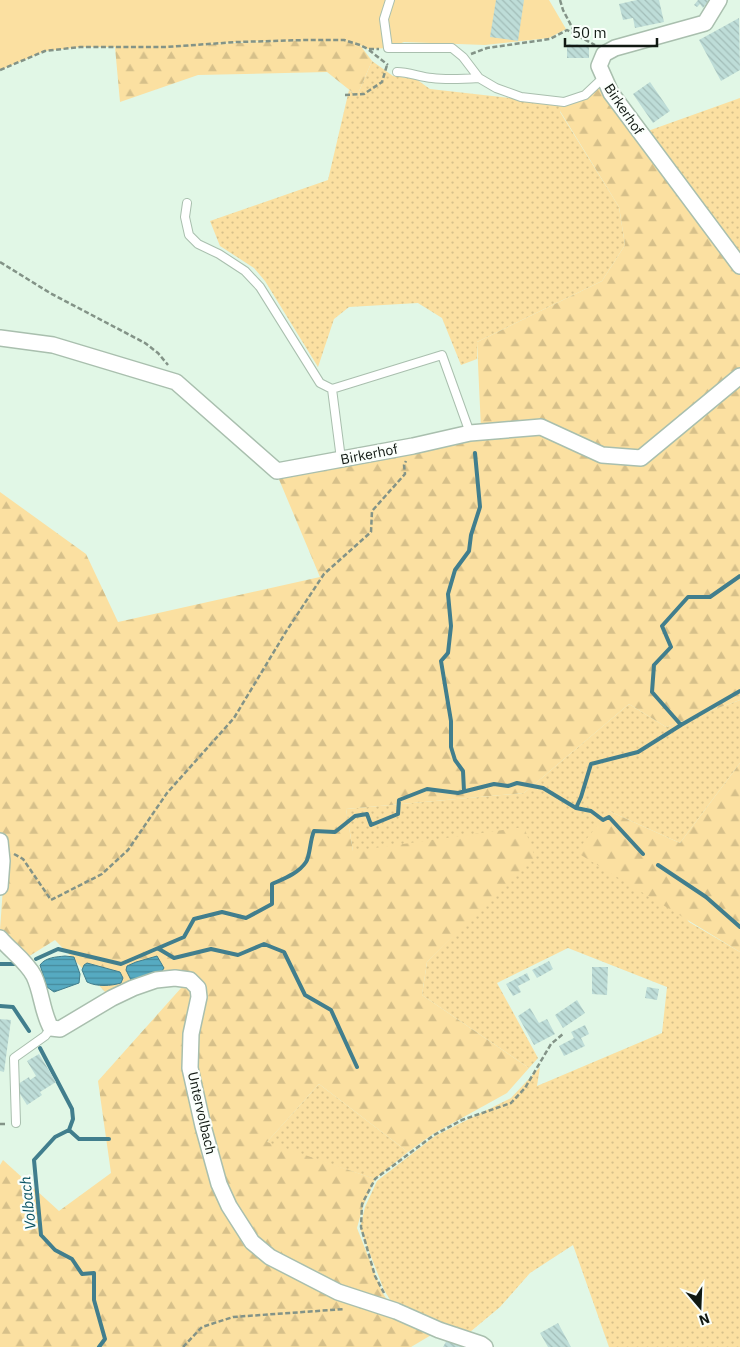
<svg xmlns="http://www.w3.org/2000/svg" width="740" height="1347" font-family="'IBM Plex Sans',sans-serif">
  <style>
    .grass { fill: url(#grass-dots) }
    .forest { fill: url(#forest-firs) }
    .garden { fill: #fbe0a1 }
    .water { fill: url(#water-rules); stroke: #417e8d }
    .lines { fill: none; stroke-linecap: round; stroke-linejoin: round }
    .stream { stroke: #417e8d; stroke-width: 4 }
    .building { fill: url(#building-back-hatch) }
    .service-casing { stroke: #a9bfae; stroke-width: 10 }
    .minor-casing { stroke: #a9bfae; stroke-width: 18 }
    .path { stroke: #839387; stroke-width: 2.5; stroke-dasharray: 5 2.5; stroke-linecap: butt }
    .service { stroke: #fff; stroke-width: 8 }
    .minor { stroke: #fff; stroke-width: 15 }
    .labels { text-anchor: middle; stroke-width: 4.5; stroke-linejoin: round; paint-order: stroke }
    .street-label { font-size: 14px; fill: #111913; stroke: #fafffb }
    .water-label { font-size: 15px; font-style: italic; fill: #095363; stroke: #fafffb }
  </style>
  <defs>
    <pattern id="grass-dots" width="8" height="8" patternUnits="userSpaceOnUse" patternTransform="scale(1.25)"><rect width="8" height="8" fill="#fbe0a1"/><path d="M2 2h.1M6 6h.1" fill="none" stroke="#d6c08a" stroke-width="1.8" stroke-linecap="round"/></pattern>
    <pattern id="forest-firs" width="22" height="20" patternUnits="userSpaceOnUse" patternTransform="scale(1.25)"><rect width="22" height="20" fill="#fbe0a1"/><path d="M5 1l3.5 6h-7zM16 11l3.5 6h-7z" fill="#d6c08a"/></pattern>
    <pattern id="water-rules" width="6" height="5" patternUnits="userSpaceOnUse" patternTransform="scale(1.25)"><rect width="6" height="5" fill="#56aac1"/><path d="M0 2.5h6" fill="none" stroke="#468a9c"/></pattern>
    <pattern id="building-back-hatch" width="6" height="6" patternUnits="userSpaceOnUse" patternTransform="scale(1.25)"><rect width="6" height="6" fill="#beddd8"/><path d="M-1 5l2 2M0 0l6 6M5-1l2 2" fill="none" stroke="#a2bdb8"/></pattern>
  </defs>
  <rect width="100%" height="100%" fill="#e1f7e6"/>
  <!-- grass -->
  <path class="grass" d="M372,61l21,15 23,3 14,10 81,9v-3l53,9 -4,8 59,95 6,38 -23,36 -125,61v17l-16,6 -19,-47 -24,-15 -69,4 -15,12 -16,48 -53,-86 -11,-13 -34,-22 -10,-25 118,-41 21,-90 8,6z
    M740,98v162l-95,-128z
    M740,700v63l-60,80 -71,-32 80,111 51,30v395h-131l-36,-102 -43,28 -30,34 -36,30 -68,-28 -12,-19 -24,-62 5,-21 12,-26 58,-45 76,-38 29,-31 -3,19 125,-53 5,-46 -99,-39 -71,35 41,75 -9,10 -107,-73 5,-33 30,-30 -104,-81 -7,-42 178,-16 105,-89 37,23z
    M319,1084l89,68 -33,27 -109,-36z"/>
  <!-- forest -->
  <path class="forest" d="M306,40h38l16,5 12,16 -15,35 -30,-24 -129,3 -78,27 -5,-55c64,0 127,-5 191,-7z
    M602,81l138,191v100l-100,82 -38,-2 -61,-28 -60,5 -4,-87 125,-61 23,-36 -6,-38 -59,-96 4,-7z
    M740,381v319l-74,27 -37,-23 -105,89 -178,16 7,42 171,-24 11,30 -108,105 -5,33 107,73 -22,25 -74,41 -25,18 -89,-68 -52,58 108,37 -12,27 -6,22 25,64 13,20 43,19 -27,16h-411v-182l3,-5 56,51 52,-38 -13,-92 92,-103 -81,18 -54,-56 -32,20 -23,-30 6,-85 -6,-13v-340l86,62 32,68 202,-45 -42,-100 193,-42 70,-5 101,30z
    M740,763v189l-164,-100 33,-41 71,32z"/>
  <!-- garden -->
  <path class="garden" d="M0,0h549l17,29 -17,9 -64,7 -81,-3 -16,6 -20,1 -8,-4 -16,-5h-38l-69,2 -71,5h-86l-35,4 -45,19z"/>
  <!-- water -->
  <path class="water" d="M65,956l9,1 6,17 -1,9 -25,9 -7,-5 -7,-22c6,-8 16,-8 25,-9z
    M157,956l7,12 -2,3 -31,9 -5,-10 1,-4 9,-4z
    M87,963l33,9 3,6 -2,5c-10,3 -24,4 -34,-1l-5,-12 2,-5z"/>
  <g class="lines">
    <!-- stream -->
    <path class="stream" d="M681,725l-29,-33 2,-27 17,-18 -9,-21 26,-29h22l30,-21
      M464,791l-1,-20 -8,-11 -4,-13v-26l-10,-60 7,-8 3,-27 -3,-32 7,-24 14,-19 2,-16 9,-28 -5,-54
      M576,808l15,3 12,9 6,-3 34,37
      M658,865l48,32 34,30
      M159,949l15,9 37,-9 27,6 26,-11 20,8 21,43 26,15 26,57
      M36,959l22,-10 63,15 63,-27 10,-18 28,-7 24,6 26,-14v-20c11,-5 26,-10 34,-22 4,-6 4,-22 8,-31l21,1 20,-16 12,-2 4,11 27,-11 1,-14 28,-11 31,4 36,-9 14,2 9,-3 26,5 33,20 5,-11 10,-33 47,-12 43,-27 59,-34
      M0,964h15
      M0,1006l13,1 16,24
      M40,1048l32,61 1,10 -4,11 -14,7 -21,23 7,75 14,15 17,9 10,15 12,-1v27l11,39 -6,8
      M69,1130l10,9h30"/>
  </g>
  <!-- building -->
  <path class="building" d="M496,0h28l-6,41 -28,-4z
    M637,0h22l5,22 -29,6 -2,-10 -10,2 -4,-16z
    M698,0h11l-6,8 -3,-4 -3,3 -3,-2z
    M739,18l1,52 -19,11 -22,-41z
    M567,44l22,1v13h-22z
    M650,82l20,29 -17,12 -20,-29z
    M549,961l4,8 -16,9 -5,-8z
    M592,967h16l-1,28 -15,-1z
    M527,973l3,7 -12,6 3,6 -8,4 -7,-12z
    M647,987l12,2 -2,11 -12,-2z
    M577,1000l8,13 -22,15 -8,-13z
    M530,1008l9,15 8,-4 8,15 -21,11 -16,-29z
    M0,1019l11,1 -7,52 -4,-1z
    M585,1025l4,9 -8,4 4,8 -21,10 -5,-10 15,-8 -3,-6z
    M39,1054l17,28 -16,10 2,3 -15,10 -12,-19 14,-9 1,3 6,-4 -9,-15z
    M558,1323l13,24h-23l-8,-14z
    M447,1340l15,7h-19z"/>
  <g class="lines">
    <defs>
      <path id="service" d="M390,0l-6,19 4,29h64l11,9 16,21 17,10 25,9 43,5 21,-7 18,-17
        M397,72c12,0 23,5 35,6 15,2 31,1 47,0
        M187,203l-2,14 4,18 9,9 21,10 26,17 15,16 60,96 12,6
        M341,459l-9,-70 110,-34 28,78
        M16,1123l-2,-65 31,-22 6,-8"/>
      <path id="minor" d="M719,0l-14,23 -90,25 -11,6 -5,12 12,27 129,173
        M0,338l53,7 123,37 101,89 136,-25 57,-13 71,-6 61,28 39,3 99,-82
        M0,841l2,20 -2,26
        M0,938c11,13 26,23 34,38 8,17 8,36 17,52l9,1 52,-31 21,-10 23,-8 19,-2 15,2 8,8 1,9 -8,37 -1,34 13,58 16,58 10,22 23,36 18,15 68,35 58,19 43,19 42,14 4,3"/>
    </defs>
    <!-- service casing -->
    <use href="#service" class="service-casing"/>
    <!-- minor casing -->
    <use href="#minor" class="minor-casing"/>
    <!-- path -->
    <path class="path" d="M560,0l3,10 12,23
      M369,50l19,15
      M471,54l16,-6 63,-9 17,-9 28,15
      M0,70l45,-19 35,-4h86l71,-5 69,-2h38l16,5 8,4h11
      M345,95l19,-1 18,-12 5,-17
      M0,262l50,31 95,50 13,10 10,12
      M14,854l9,5 28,41 51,-26 26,-24 39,-57 67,-75 53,-88 37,-56 47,-42 1,-21 33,-37 -1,-9 2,-4
      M0,1124h7
      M384,1293l-9,-17 -14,-49 1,-23 13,-25 59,-44 28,-15 49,-17 14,-15 26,-44 12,-10
      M183,1347l19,-20 31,-10 112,-8"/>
    <!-- service -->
    <use href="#service" class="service"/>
    <!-- minor -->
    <use href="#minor" class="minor"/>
  </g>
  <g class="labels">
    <!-- street labels -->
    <g class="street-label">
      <text transform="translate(624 109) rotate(56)" y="5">Birkerhof</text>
      <text transform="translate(369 454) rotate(-11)" y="5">Birkerhof</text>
      <text transform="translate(202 1113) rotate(77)" y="5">Untervolbach</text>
    </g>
    <!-- water labels -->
    <g class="water-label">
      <text transform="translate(28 1203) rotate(-96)" y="5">Volbach</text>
    </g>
  </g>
  <!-- north arrow -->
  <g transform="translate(700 1307) rotate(161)" stroke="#fafffb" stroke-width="4" paint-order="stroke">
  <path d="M0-4L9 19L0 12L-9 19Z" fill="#111913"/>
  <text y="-8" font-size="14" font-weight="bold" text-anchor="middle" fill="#111913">N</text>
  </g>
  <!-- scale -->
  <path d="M565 38v8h92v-8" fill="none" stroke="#111913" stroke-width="2.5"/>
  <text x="572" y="38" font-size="15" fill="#111913" stroke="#fafffb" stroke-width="4" paint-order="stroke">50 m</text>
</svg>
